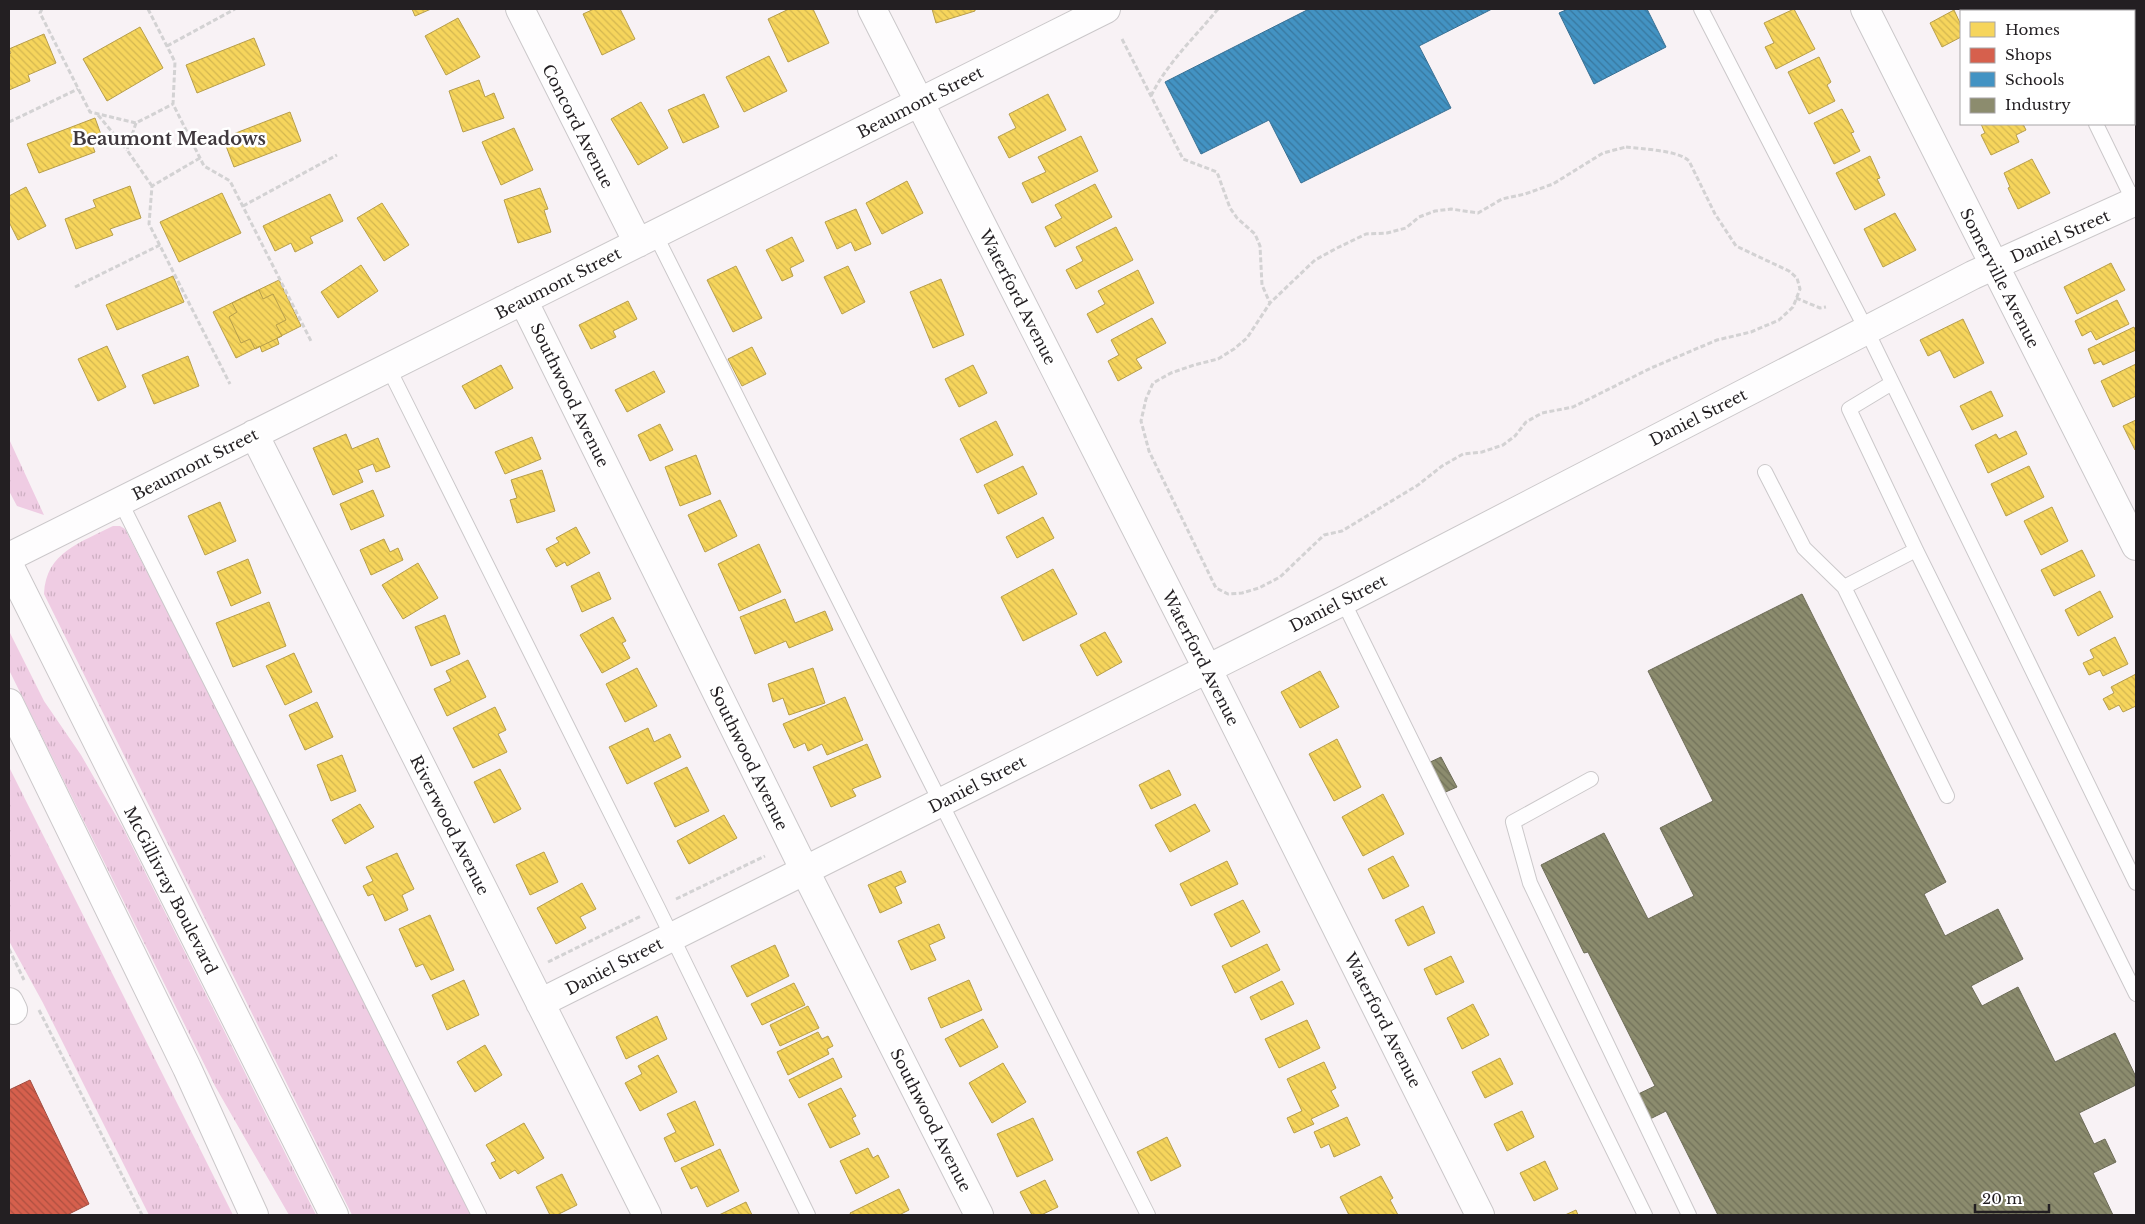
<svg xmlns="http://www.w3.org/2000/svg" width="2145" height="1224" font-family="'Libre Baskerville',serif">
  <style>
    .grass { fill: url(#grass-tufts) }
    .homes { fill: url(#homes-back-hatch); stroke: #b79e4b }
    .shops { fill: url(#shops-back-hatch); stroke: #a04c40 }
    .schools { fill: url(#schools-back-hatch); stroke: #397093 }
    .industry { fill: url(#industry-back-hatch); stroke: #6c6b57 }
    .lines { fill: none; stroke-linecap: round; stroke-linejoin: round }
    .service-casing { stroke: #cbc8ca; stroke-width: 16 }
    .minor-casing { stroke: #cbc8ca; stroke-width: 30 }
    .primary-casing { stroke: #cbc8ca; stroke-width: 30 }
    .path { stroke: #d3d2d3; stroke-width: 3; stroke-dasharray: 5 2.5; stroke-linecap: butt }
    .service { stroke: #fefdfe; stroke-width: 14 }
    .minor { stroke: #fefdfe; stroke-width: 28 }
    .primary { stroke: #fefdfe; stroke-width: 28 }
    .labels { text-anchor: middle; stroke-width: 5; stroke-linejoin: round; paint-order: stroke }
    .street-label { font-size: 16px; fill: #231f22; stroke: #fff }
    .neighbourhood-label { font-size: 18px; font-weight: bold; fill: #40393e; stroke: #fff }
  </style>
  <defs>
    <pattern id="grass-tufts" width="24" height="20" patternUnits="userSpaceOnUse" patternTransform="scale(1.25)"><rect width="24" height="20" fill="#efcce3"/><path d="M3 7l-1-3M5 7V3M7 7l1-3M15 17l-1-3M17 17v-4M19 17l1-3" fill="none" stroke="#cdafc2"/></pattern>
    <pattern id="homes-back-hatch" width="6" height="6" patternUnits="userSpaceOnUse" patternTransform="scale(1.25)"><rect width="6" height="6" fill="#f6d55c"/><path d="M-1 5l2 2M0 0l6 6M5-1l2 2" fill="none" stroke="#d3b650"/></pattern>
    <pattern id="shops-back-hatch" width="6" height="6" patternUnits="userSpaceOnUse" patternTransform="scale(1.25)"><rect width="6" height="6" fill="#d6604d"/><path d="M-1 5l2 2M0 0l6 6M5-1l2 2" fill="none" stroke="#ad4f40"/></pattern>
    <pattern id="schools-back-hatch" width="6" height="6" patternUnits="userSpaceOnUse" patternTransform="scale(1.25)"><rect width="6" height="6" fill="#4393c3"/><path d="M-1 5l2 2M0 0l6 6M5-1l2 2" fill="none" stroke="#38779e"/></pattern>
    <pattern id="industry-back-hatch" width="6" height="6" patternUnits="userSpaceOnUse" patternTransform="scale(1.25)"><rect width="6" height="6" fill="#8c8c6e"/><path d="M-1 5l2 2M0 0l6 6M5-1l2 2" fill="none" stroke="#72725a"/></pattern>
  </defs>
  <rect width="100%" height="100%" fill="#f8f2f5"/>
  <!-- grass -->
  <path class="grass" d="M9,439l35,76 -27,-9 -8,-15z
    M113,526h7l5,3 353,686h-126l-308,-621c2,-42 36,-51 69,-68z
    M9,631l35,70 37,54 42,73 193,387h-27l-74,-129 -206,-416z
    M9,767l224,448h-84l-106,-212 -34,-62z"/>
  <!-- homes -->
  <path class="homes" d="M412,9h19l-16,7z
    M594,9h26l15,30 -33,16 -19,-41z
    M789,9h24l16,34 -41,19 -20,-43z
    M932,9h43v2l-39,12z
    M1794,9l21,40 -39,20 -11,-22 9,-4 -10,-20z
    M2113,9h15l1,2h-21z
    M1954,10l7,15v12l-19,10 -12,-24z
    M458,18l22,39 -34,18 -21,-39z
    M2134,19l2,5v8l-2,2z
    M140,27l23,41 -56,33 -24,-42z
    M44,34l12,29 -28,12 2,6 -21,9v-35l2,-2 -2,-4z
    M254,38l11,27 -68,28 -11,-28z
    M2136,50v51h-1l-1,-3v-46z
    M769,56l18,35 -43,21 -18,-35z
    M1819,57l12,25 -4,3 8,16 -26,13 -21,-42z
    M479,80l6,17 9,-4 10,25 -41,14 -14,-41z
    M704,94l15,33 -36,16 -15,-33z
    M1048,94l18,36 -57,28 -11,-21 18,-9 -7,-14z
    M641,102l27,46 -30,17 -27,-46z
    M1842,109l12,23 -3,1 9,18 -26,13 -20,-41z
    M290,112l11,29 -67,26 -11,-29z
    M95,118l8,22 -11,4 3,8 -56,21 -12,-29z
    M1981,124h42l3,6 -10,5 3,7 -28,13 -10,-20 4,-2z
    M514,128l19,42 -32,15 -19,-43z
    M1081,136l17,35 -66,32 -10,-20 24,-11 -8,-15z
    M1870,156l10,22 -3,1 8,16 -30,15 -19,-37z
    M2032,159l18,34 -32,16 -10,-21 2,-1 -6,-14z
    M907,181l16,32 -41,21 -16,-31z
    M1095,184l17,33 -57,30 -10,-20 17,-9 -7,-13z
    M130,186l11,32 -31,11 3,6 -37,14 -11,-30 31,-12 -3,-7z
    M26,187l20,39 -28,14 -9,-18v-26z
    M540,188l8,21 -4,1 7,22 -33,11 -14,-43z
    M222,193l19,40 -62,29 -19,-40z
    M330,194l13,27 -33,16 3,6 -18,9 -4,-9 -16,8 -12,-25z
    M382,203l27,42 -25,16 -27,-43z
    M856,209l15,35 -16,7 -4,-9 -14,7 -12,-27z
    M1895,213l21,37 -33,17 -19,-38z
    M1116,227l17,33 -57,29 -10,-19 17,-9 -7,-14z
    M792,237l12,24 -14,7 3,8 -11,5 -16,-31z
    M2111,263l14,27 -48,24 -13,-27z
    M361,265l17,26 -40,27 -17,-26z
    M736,266l26,52 -29,14 -26,-52z
    M848,266l17,36 -23,12 -18,-37z
    M1138,270l16,33 -57,30 -10,-19 18,-10 -7,-13z
    M173,276l11,26 -67,28 -11,-25z
    M941,279l23,56 -31,13 -23,-56z
    M279,280l22,46 -24,12 2,6 -17,8 -2,-6 -24,12 -23,-46z
    M259,290l4,9 10,-5 13,26 -10,5 6,11 -27,13 -5,-10 -9,4 -12,-26 8,-5 -5,-9z
    M2117,300l12,24 -33,16 -5,-9 -9,5 -7,-15z
    M628,301l9,18 -24,12 3,6 -25,12 -12,-24z
    M1152,318l14,25 -30,16 6,9 -24,13 -10,-20 11,-6 -8,-15z
    M1963,319l21,44 -30,15 -14,-28 -12,6 -8,-16z
    M2134,327l2,6v17l-33,15 -2,-4 -7,3 -6,-15z
    M107,346l19,41 -28,14 -20,-42z
    M752,347l14,27 -24,12 -14,-27z
    M188,356l11,30 -45,18 -12,-29z
    M2136,364v32l-23,11 -12,-26z
    M501,365l12,23 -38,21 -13,-23z
    M973,365l14,28 -28,14 -14,-28z
    M654,371l11,21 -38,20 -12,-22z
    M1991,391l12,25 -31,14 -12,-24z
    M2136,420v29l-1,1 -12,-24z
    M996,421l17,34 -36,18 -17,-34z
    M660,424l13,26 -23,11 -12,-26z
    M2016,431l11,23 -39,19 -13,-28 21,-11 3,5z
    M346,434l6,15 26,-11 12,29 -14,5 -3,-8 -15,6 5,12 -30,13 -20,-47z
    M532,437l9,22 -36,15 -10,-22z
    M696,455l15,39 -31,12 -15,-39z
    M1023,466l14,28 -39,20 -14,-29z
    M2029,466l15,31 -38,19 -15,-32z
    M542,470l13,41 -38,12 -7,-23 7,-2 -6,-18z
    M373,490l11,26 -33,14 -11,-26z
    M720,500l17,36 -32,16 -17,-37z
    M220,502l16,39 -31,14 -17,-39z
    M2052,507l16,34 -27,14 -17,-34z
    M1043,517l11,21 -37,20 -11,-21z
    M576,527l14,26 -23,13 -2,-4 -9,5 -10,-18 13,-7 -3,-4z
    M384,539l6,13 8,-4 5,12 -32,15 -11,-25z
    M759,544l22,48 -42,19 -21,-47z
    M2082,550l13,26 -41,20 -13,-26z
    M248,559l13,34 -30,13 -14,-34z
    M418,563l20,35 -35,21 -21,-34z
    M1053,569l24,45 -54,27 -22,-44z
    M599,572l12,27 -29,13 -11,-26z
    M2100,591l13,26 -35,19 -13,-26z
    M785,599l10,24 30,-12 8,19 -44,18 -3,-7 -31,13 -15,-37z
    M269,602l17,44 -53,21 -17,-44z
    M445,615l15,39 -29,12 -16,-39z
    M613,617l13,24 -4,2 8,15 -28,15 -22,-38z
    M1105,632l17,30 -25,14 -17,-31z
    M2115,637l13,27 -25,12 -3,-6 -11,5 -6,-12 11,-5 -4,-8z
    M294,653l18,39 -27,13 -19,-39z
    M468,660l18,37 -39,19 -13,-27 17,-8 -5,-10z
    M637,668l20,38 -32,16 -19,-38z
    M813,668l12,35 -36,12 -6,-17 -10,4 -5,-18z
    M1320,671l19,36 -39,21 -19,-36z
    M2136,674v32l-13,6 -4,-7 -10,5 -6,-11 11,-6 -3,-6z
    M845,697l18,43 -36,15 -5,-11 -14,7 -3,-8 -11,5 -11,-24z
    M317,702l16,35 -28,13 -16,-35z
    M495,707l11,23 -8,4 9,18 -34,16 -20,-40z
    M648,728l6,14 16,-8 11,23 -54,27 -18,-37z
    M1337,739l24,48 -27,14 -25,-47z
    M867,744l14,33 -29,12 4,7 -25,11 -18,-40z
    M342,755l14,36 -25,10 -14,-36z
    M687,767l22,44 -34,16 -21,-44z
    M500,769l21,40 -27,14 -20,-41z
    M1169,770l12,25 -30,14 -12,-24z
    M1383,794l21,40 -41,22 -21,-39z
    M360,804l14,23 -29,17 -13,-24z
    M1195,804l15,27 -40,21 -15,-27z
    M724,815l13,23 -48,26 -12,-23z
    M544,852l14,30 -28,13 -14,-30z
    M397,853l17,36 -12,6 6,15 -23,11 -12,-27 -5,2 -5,-10 10,-5 -7,-14z
    M1393,856l16,30 -26,13 -15,-30z
    M1227,861l11,23 -47,22 -11,-22z
    M901,871l5,11 -11,5 7,16 -22,10 -12,-28z
    M582,883l14,26 -16,8 6,11 -30,16 -19,-36z
    M1243,900l17,32 -29,15 -17,-33z
    M1423,906l12,27 -27,13 -13,-26z
    M430,915l24,55 -23,10 -8,-16 -7,3 -17,-38z
    M939,924l6,14 -16,7 7,15 -25,10 -13,-29z
    M1267,944l13,26 -45,23 -13,-27z
    M775,945l14,31 -42,21 -16,-31z
    M1451,956l13,26 -28,13 -12,-26z
    M464,980l15,35 -32,15 -15,-35z
    M969,980l13,30 -41,18 -13,-30z
    M1282,981l12,23 -33,16 -11,-23z
    M794,983l11,22 -43,20 -11,-21z
    M1473,1004l16,31 -27,14 -15,-31z
    M808,1006l11,22 -39,18 -10,-21z
    M657,1016l10,23 -41,20 -10,-22z
    M983,1019l15,28 -38,20 -15,-28z
    M1307,1020l13,28 -41,20 -14,-29z
    M818,1032l4,7 6,-3 5,10 -6,3 2,5 -41,21 -11,-23z
    M485,1045l17,30 -27,17 -18,-30z
    M658,1055l19,37 -37,19 -15,-28 17,-9 -4,-8z
    M833,1058l9,19 -43,21 -10,-18z
    M1500,1058l13,26 -28,14 -13,-26z
    M1324,1062l12,26 -5,3 8,15 -28,13 3,5 -20,9 -7,-15 15,-7 -15,-32z
    M1003,1063l23,39 -34,21 -23,-40z
    M841,1088l15,28 -4,2 8,16 -30,14 -22,-44z
    M695,1101l19,44 -39,17 -11,-24 12,-6 -9,-18z
    M1522,1111l12,26 -27,14 -13,-27z
    M1347,1117l13,28 -26,12 -5,-13 -8,4 -7,-16z
    M1033,1118l20,42 -36,17 -20,-43z
    M524,1123l20,35 -26,16 -3,-4 -15,9 -9,-16 5,-2 -10,-16z
    M1167,1137l14,29 -30,15 -14,-29z
    M868,1148l5,10 5,-3 11,22 -33,17 -16,-33z
    M720,1149l19,42 -32,16 -10,-21 -6,3 -10,-21z
    M1545,1161l13,28 -24,12 -14,-28z
    M562,1174l15,31 -20,10h-7l-14,-28z
    M1381,1176l12,22 -3,2 8,15h-49l-9,-18z
    M1045,1180l13,27 -17,8h-9l-12,-23z
    M899,1189l10,21 -10,5h-48l-1,-2z
    M746,1202l6,13h-33z
    M1576,1210l2,5h-13z"/>
  <!-- shops -->
  <path class="shops" d="M30,1080l59,124 -22,11h-58v-125z"/>
  <!-- schools -->
  <path class="schools" d="M1309,9h183l-73,37 32,62 -150,75 -32,-63 -68,34 -36,-72z
    M1568,9h79l19,38 -72,37 -35,-71z"/>
  <!-- industry -->
  <path class="industry" d="M1802,594l144,288 -22,12 21,42 53,-27 25,50 -52,27 11,20 36,-19 37,75 60,-29 21,44v8l-57,28 15,31 11,-5 11,23 -23,11 20,42h-395l-52,-104 -20,10 -12,-25 21,-10 -67,-134 -4,1 -43,-88 63,-32 44,86 46,-23 -34,-68 53,-27 -65,-130z
    M1441,757l16,30 -16,7 -15,-30z"/>
  <g class="lines">
    <defs>
      <path id="service" d="M1701,9l165,320 270,554
        M2039,9l1,2
        M2096,124l40,82
        M655,234l493,981
        M388,367l270,541 150,307
        M1892,383l-43,26 67,141 220,444
        M1765,472l39,76 40,39
        M120,501l359,714
        M1916,550l-72,37 103,209
        M1343,601l302,614
        M1591,779l-78,43 17,61 159,332"/>
      <path id="minor" d="M520,9l118,234
        M872,9l335,659 273,547
        M1865,9l271,537
        M523,300l282,571 174,344
        M254,434l393,781
        M9,557l1097,-548
        M9,1002l4,8
        M540,1003l803,-402 630,-326 163,-74"/>
      <path id="primary" d="M9,565l325,650
        M9,703l178,365 67,147"/>
    </defs>
    <!-- service casing -->
    <use href="#service" class="service-casing"/>
    <!-- minor casing -->
    <use href="#minor" class="minor-casing"/>
    <!-- primary casing -->
    <use href="#primary" class="primary-casing"/>
    <!-- path -->
    <path class="path" d="M42,9l-2,4 50,99 46,11 37,-19
      M148,9l27,53 -2,42 31,62 26,15 82,162
      M1122,39l61,120 34,13 13,36 7,10 18,16 5,12 2,39 8,18
      M167,46l68,-37
      M1151,96c16,-33 44,-59 67,-87
      M98,115l29,35
      M9,122l69,-33
      M136,123l-9,27 25,36
      M1626,147c15,2 52,3 63,14l26,53 21,32 53,25 8,7 3,11 -7,18 -14,13 -28,12 -34,8 -66,28 -78,39 -31,6 -16,9 -11,14 -12,9 -21,7 -19,2 -21,12 -24,19 -76,46 -18,4 -44,42 -21,11 -17,5 -14,1 -12,-6 -67,-137 -8,-30 5,-22 7,-16 18,-10 23,-8 24,-6 16,-10 13,-11 23,-35 45,-43 22,-12 29,-14 21,-1 19,-5 13,-11 16,-6 16,-2 27,4 24,-14 23,-5 28,-10 50,-31z
      M200,158l-48,28 -3,38 81,160
      M243,206l94,-51
      M75,287l85,-42
      M1796,298l24,10 6,-1
      M676,899l89,-43
      M9,949l15,31
      M548,962l93,-46
      M39,1010l103,205"/>
    <!-- service -->
    <use href="#service" class="service"/>
    <!-- minor -->
    <use href="#minor" class="minor"/>
    <!-- primary -->
    <use href="#primary" class="primary"/>
  </g>
  <g class="labels">
    <!-- street labels -->
    <g class="street-label">
      <text transform="translate(920 102) rotate(-27)" y="6">Beaumont Street</text>
      <text transform="translate(578 126) rotate(63)" y="6">Concord Avenue</text>
      <text transform="translate(2060 236) rotate(-24)" y="6">Daniel Street</text>
      <text transform="translate(2000 278) rotate(63)" y="6">Somerville Avenue</text>
      <text transform="translate(558 283) rotate(-27)" y="6">Beaumont Street</text>
      <text transform="translate(1018 297) rotate(63)" y="6">Waterford Avenue</text>
      <text transform="translate(570 395) rotate(64)" y="6">Southwood Avenue</text>
      <text transform="translate(1698 417) rotate(-27)" y="6">Daniel Street</text>
      <text transform="translate(195 464) rotate(-27)" y="6">Beaumont Street</text>
      <text transform="translate(1338 603) rotate(-27)" y="6">Daniel Street</text>
      <text transform="translate(1201 658) rotate(63)" y="6">Waterford Avenue</text>
      <text transform="translate(749 758) rotate(64)" y="6">Southwood Avenue</text>
      <text transform="translate(977 784) rotate(-27)" y="6">Daniel Street</text>
      <text transform="translate(450 825) rotate(63)" y="6">Riverwood Avenue</text>
      <text transform="translate(171 890) rotate(63)" y="6">McGillivray Boulevard</text>
      <text transform="translate(614 966) rotate(-27)" y="6">Daniel Street</text>
      <text transform="translate(1383 1020) rotate(63)" y="6">Waterford Avenue</text>
      <text transform="translate(931 1120) rotate(63)" y="6">Southwood Avenue</text>
    </g>
    <!-- neighbourhood labels -->
    <g class="neighbourhood-label">
      <text x="169" y="145">Beaumont Meadows</text>
    </g>
  </g>
  <!-- border -->
  <rect width="2145" height="1224" fill="none" stroke="#231f22" stroke-width="20"/>
  <!-- legend -->
  <rect x="1960" y="10" width="175" height="115" fill="#ffffff" stroke="#a7a5a7"/>
  <rect x="1970" y="22" width="25" height="15" fill="#f6d55c" stroke="#a7a5a7"/>
  <text x="2005" y="35" font-size="15" fill="#231f22">Homes</text>
  <rect x="1970" y="48" width="25" height="15" fill="#d6604d" stroke="#a7a5a7"/>
  <text x="2005" y="60" font-size="15" fill="#231f22">Shops</text>
  <rect x="1970" y="72" width="25" height="15" fill="#4393c3" stroke="#a7a5a7"/>
  <text x="2005" y="85" font-size="15" fill="#231f22">Schools</text>
  <rect x="1970" y="98" width="25" height="15" fill="#8c8c6e" stroke="#a7a5a7"/>
  <text x="2005" y="110" font-size="15" fill="#231f22">Industry</text>
  <!-- scale -->
  <path d="M1975 1204v8h74v-8" fill="none" stroke="#231f22" stroke-width="2.5"/>
  <text x="1982" y="1204" font-size="15" fill="#231f22" stroke="#ffffff" stroke-width="4" paint-order="stroke">20 m</text>
</svg>
